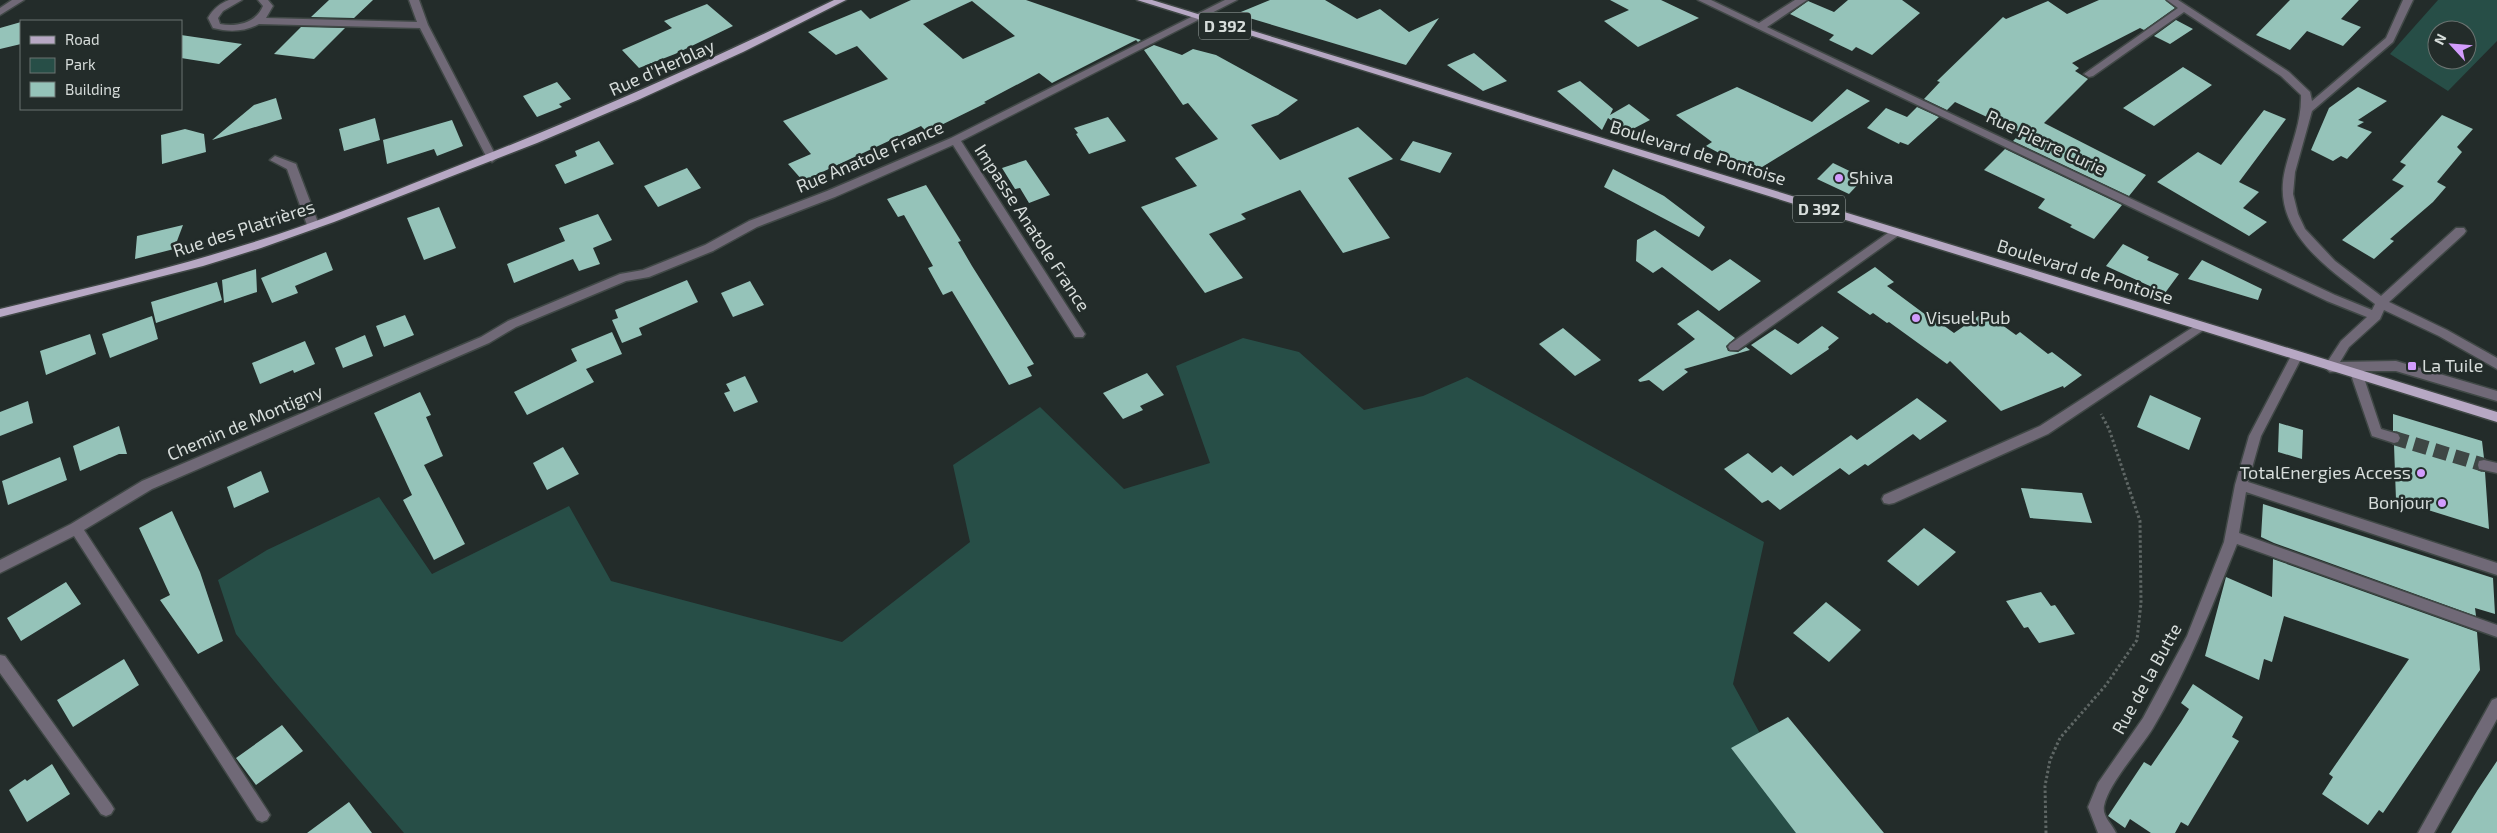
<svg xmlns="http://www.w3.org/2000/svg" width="2497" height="833" font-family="'Exo 2',sans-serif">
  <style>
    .green { fill: #274e47; fill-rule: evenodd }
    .building { fill: #95c3b9; fill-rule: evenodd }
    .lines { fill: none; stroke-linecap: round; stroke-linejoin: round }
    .minor-tunnel { stroke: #3e4745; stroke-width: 14; stroke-dasharray: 14 7; stroke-linecap: butt }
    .minor-casing { stroke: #404846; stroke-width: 3 }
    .major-casing { stroke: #404846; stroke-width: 3 }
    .path { stroke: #5f6765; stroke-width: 3; stroke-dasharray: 2.5 2.5; stroke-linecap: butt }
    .minor { fill: #706977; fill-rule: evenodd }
    .major { fill: #b7a8c4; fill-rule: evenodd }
    .poi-dot { fill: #d29cfd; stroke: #232c2a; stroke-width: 2 }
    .labels { text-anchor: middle; stroke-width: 5; stroke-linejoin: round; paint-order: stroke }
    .shield { fill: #232c2a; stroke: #a1a8a6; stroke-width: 1 }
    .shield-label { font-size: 16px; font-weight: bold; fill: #d7dddb }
    .street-label { font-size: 18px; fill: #d7dddb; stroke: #232c2a }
    .poi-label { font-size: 18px; fill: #d7dddb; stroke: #232c2a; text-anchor: start }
  </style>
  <rect width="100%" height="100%" fill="#232c2a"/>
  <!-- green -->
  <path class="green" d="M2438,0h59v41l-49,50 -58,-37zM2437,30h30v30h-30z
    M1243,338l56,14 65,58 59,-14 44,-19 297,165 -31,142 65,119 9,30h-1403l-130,-152 -38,-47 -18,-54 49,-30 112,-53 53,77 137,-68 42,75 231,61 128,-100 -17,-77 87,-58 84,82 86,-26 -34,-97z"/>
  <!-- building -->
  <path class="building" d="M329,0h44l-19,18 -43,-1z
    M911,0h115l115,40 -3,2 -2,-2 -84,43 -13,-10 -55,29 2,1 -59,29 -6,-6 -118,55 -15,-17 23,-10 -28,-33 105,-42 -31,-33 -21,9 -28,-23 53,-22 9,9zM972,1l43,35 -52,23 -40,-35z
    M1270,0h55l32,19 23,-10 29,23 30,-14 -33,47 -170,-51z
    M1610,0h51l38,18 -61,29 -34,-26 25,-11z
    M1848,0h54l18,13 -48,42 -16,-8 -4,4 -23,-11 5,-5 -44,-21 18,-13 26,11z
    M2099,0h66l10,8 -31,22 -4,-2 -68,35 7,5 -4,3 13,8 -44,44 102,52 -17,21 -116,-55 8,-8 -66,-31 -8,8 -23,-11 16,-17 -3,-1 66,-64 3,2 42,-18 19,13z
    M2290,0h69l-18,19 20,8 -18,19 -36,-15 -17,19 -34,-15z
    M707,4l26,22 -58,28 -36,14 -17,-18 50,-22 -8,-7z
    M2176,20l17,9 -23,15 -16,-8z
    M21,22v22l-21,5v-21z
    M301,27l44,1 -31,31 -40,-5z
    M181,35l61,9 -23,20 -38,-6z
    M1154,45l28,10 11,-6 23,6 82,45 -20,15 -27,10 29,35 78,-33 35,32 -45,19 42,60 -47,15 -43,-63 -59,24 5,5 -37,15 34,44 -38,15 -64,-86 56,-21 -22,-28 43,-19 -30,-36 -5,2 -39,-55z
    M1474,53l33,28 -24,10 -36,-26z
    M2183,67l29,18 -58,41 -31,-18z
    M1580,81l33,28 -3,6 19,-11 21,16 -23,12 -19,-14 -6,12 -45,-39z
    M557,82l14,17 -12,5 3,3 -25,10 -14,-21z
    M1737,87l75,35 35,-33 23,12 -116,71 -18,-12 -2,1 -28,-15 6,-4 -36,-27z
    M2358,87l29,14 -29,19 6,2 -7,4 15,6 -25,27 -6,-3 -8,5 -22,-11 18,-42z
    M276,98l6,21 -70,21 42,-35z
    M1917,107l22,10 -31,28 -8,-3 -1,2 -32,-16 19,-20 21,9z
    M2264,110l22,9 -47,63 20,10 -16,16 24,14 -18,14 -92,-54 41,-30 23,13z
    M2442,115l31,14 -16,18 5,5 -25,30 9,5 -13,15 -43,37 4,2 -20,18 -32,-19 62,-54 -12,-6 14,-15 -6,-3z
    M1108,117l18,24 -37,13 -13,-20 2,-1 -4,-5z
    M375,118l5,22 -36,11 -5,-22z
    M452,120l11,26 -26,10 -3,-7 -47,15 -4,-24z
    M185,129l19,5 2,18 -44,12 -1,-29z
    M599,141l15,23 -49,20 -10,-19 22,-9 -2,-5z
    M1413,141l39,12 -12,20 -40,-13z
    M2005,149l117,56 -28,34 -24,-12 2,-2 -34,-17 7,-9 -61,-29z
    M1026,160l24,35 -21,8 -9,-15 -5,1 -13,-21z
    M1833,163l31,15 -15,16 -32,-15z
    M687,168l14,20 -43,19 -14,-21z
    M1613,169l51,27 41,31 -6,10 -95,-50z
    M926,185l35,56 -3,1 14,24 62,98 -7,3 5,9 -23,9 -57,-94 -9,4 -15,-27 5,-2 -29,-51 -6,2 -11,-18z
    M439,207l17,41 -32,12 -17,-42z
    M598,214l14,26 -19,8 7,16 -21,7 -6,-12 -59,24 -7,-19 58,-23 -6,-13z
    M183,225l-9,24 -39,10 2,-23z
    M1655,230l57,41 18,-12 31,22 -42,30 -57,-44 -9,6 -17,-12 1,-21z
    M2123,244l26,13 -2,3 32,14 -14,19 -59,-27z
    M326,252l7,18 -38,16 3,7 -26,10 -11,-25z
    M2202,260l60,29 -4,11 -70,-21z
    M1875,267l19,15 -7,4 47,35 2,-1 18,13 30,-21 32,23 4,-3 28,22 4,-2 30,23 -18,13 -1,-2 -62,25 -51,-50 -3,3 -58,-42 -2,1 -14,-10 -3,2 -33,-23z
    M256,269l1,23 -33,11 -2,-23z
    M687,280l11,22 -59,26 3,7 -20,8 -10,-23 6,-2 -3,-8z
    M750,281l14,24 -31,12 -12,-24z
    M217,282l5,18 -66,23 -5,-21z
    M1698,310l37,28 -9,8 2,5 10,1 8,-5 4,3 -66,19 4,3 -25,19 -14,-11 -9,2 -2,-2 57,-41 -18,-15z
    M405,315l9,20 -30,12 -8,-21z
    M152,316l6,23 -48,19 -8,-24z
    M1822,326l17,12 -11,9 1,2 -38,26 -40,-30 24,-16 23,15z
    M1563,328l38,32 -26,16 -36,-32z
    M612,332l10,22 -36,15 8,13 -67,33 -13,-23 63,-31 -6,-12z
    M90,334l6,20 -50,21 -6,-24z
    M365,335l8,21 -30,12 -8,-20z
    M305,341l10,23 -21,9 -1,-3 -33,14 -8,-21z
    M1147,373l17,22 -24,11 3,4 -20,9 -20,-26z
    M745,376l13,26 -24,10 -10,-19 6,-2 -4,-7z
    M420,392l11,23 -5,2 17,39 -19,9 41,79 -31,16 -31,-60 9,-5 -38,-82z
    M2150,395l51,23 -12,32 -52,-23z
    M1917,398l30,23 -27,19 -7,-6 -45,32 -3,-2 -16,11 -9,-7 -60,42 -12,-10 -6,3 -38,-34 24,-16 24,20 9,-7 12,10 58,-41 6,5z
    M28,401l5,22 -33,13v-24z
    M2393,414l89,27 2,17 -7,3 -1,4 3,6 6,1 4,57 -93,-29 -2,-55 6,-2 2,-6 -3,-5 -6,-1z
    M2279,423l24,7 -1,29 -24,-7z
    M119,426l8,28h-8l-39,17 -7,-25z
    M563,447l16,27 -32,16 -14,-27z
    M60,457l7,23 -59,25 -6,-24z
    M261,471l8,21 -35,16 -7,-21z
    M2021,488l61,5 10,30 -62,-5z
    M2263,504l230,74 2,36 -20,-6 1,8 -202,-73 -13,-6z
    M172,511l28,61 23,69 -25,13 -38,-54 10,-5 -31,-67z
    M1924,528l32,24 -38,34 -31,-25z
    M2273,559l204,73 3,38 -97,143 -4,-3 -11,15 -46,-31 11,-17 -4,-3 80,-115 -125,-43 -12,46 -8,-3 -5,21 -54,-24 21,-79 46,20z
    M66,582l15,22 -60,37 -14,-23z
    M2041,592l10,14 4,-1 20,29 -36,9 -11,-16 -4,1 -18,-27z
    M1826,602l35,28 -32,32 -36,-29z
    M124,659l15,26 -66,42 -16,-27z
    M2193,684l50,33 -11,20 7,4 -51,85 -7,-4 -6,11h-24l-21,-14 -5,9 -17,-12 36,-54 7,4 30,-44 8,-13 -8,-6z
    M1788,717l96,116h-88l-65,-85z
    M282,725l21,26 -47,34 -20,-27z
    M2497,761v72h-46l26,-42z
    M52,764l18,30 -43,28 -18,-32 16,-11 2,2z
    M349,802l23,31h-65z"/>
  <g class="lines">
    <!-- minor-tunnel -->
    <path class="minor-tunnel" d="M2394,438l90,27"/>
    <defs>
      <path id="minor" d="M12,0h12l-24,15v-7z
        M229,0h13l-19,11 -5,7 2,6c17,3 36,-1 43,-18l-5,-6h10l5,6 -7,12 151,4 -8,-22h10l9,25 69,133 -5,4 -5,-4 -67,-130 -161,-4c-15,8 -30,8 -46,4l-5,-10c5,-9 11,-14 21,-18z
        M1225,0h12l-276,141 122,190 2,3 -2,3h-8l-122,-192 -118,52 -78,30 -44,24 -64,26 -23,4 -110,46 -27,16 -337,146 -68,41 183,280 3,5 -3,5 -5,2 -5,-2 -183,-284 -74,37v-13l71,-36 71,-43 339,-144 27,-16 112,-47 23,-4 62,-25 44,-24 78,-30 124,-53z
        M1698,0h13l48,23 36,-23h12l-40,27 568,268 37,15 3,-6c-43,-33 -105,-71 -90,-134 6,-25 17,-49 16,-75l-20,-19 -97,-64 -91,64 -4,1 -5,-3 94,-66 -11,-8h11l111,72 21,20 2,9 74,-63 17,-38h10l-20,42 -81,69 -17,61 -2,22 5,20 7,15 30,32 46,35 75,-68h8l2,3 -2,3 -75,68 58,28 50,28v11l-58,-33 -55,-26 -4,9 -31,28 -9,15 56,-1 101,30v10l-101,-30h-36l3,4 18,54 17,5 2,4 -2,4 -4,1 -22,-7 -21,-61 3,-4 -24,1 -6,-5 17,-26 26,-24 -40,-16z
        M275,156l21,8 1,3 22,58 -2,3 -4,1 -6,-4 -20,-56 -17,-9z
        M1895,228l6,4 -2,3 -161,115h-8l-2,-3 2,-3z
        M2201,322l4,1 2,3 -2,3 -157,105 -154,69 -5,1 -5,-1 -2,-4 2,-4 156,-69z
        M2296,352l6,5 -41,79 -13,46 249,81v12l-251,-83 -7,41 258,92v12l-260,-93c-25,62 -49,126 -84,184 -12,20 -45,56 -49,78 -2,10 8,18 12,27h-18l-10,-26 10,-24 45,-65 44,-82 37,-94 11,-57 14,-49 43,-82z
        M2484,460l13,3v10l-18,-4 -1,-4 1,-4z
        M0,655l5,1 106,148 3,5 -3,5 -5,2 -5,-2 -101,-141z
        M2497,698v21l-63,114h-16l74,-133z"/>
      <path id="major" d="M834,0h12l-103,52 -103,47 -103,44 -203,79 -73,26 -58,18 -203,51v-8c84,-20 169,-40 251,-66 62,-19 121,-43 181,-67 137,-53 270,-111 402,-176z
        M1137,0h15l1345,412v10z"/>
    </defs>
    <!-- minor casing -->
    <use href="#minor" class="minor-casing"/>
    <!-- major casing -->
    <use href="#major" class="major-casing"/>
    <!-- path -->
    <path class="path" d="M2046,833l-1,-47 5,-26 10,-22 46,-53 31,-45 4,-37 -1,-82 -31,-92 -8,-15"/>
    <!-- minor -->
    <use href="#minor" class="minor"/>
    <!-- major -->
    <use href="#major" class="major"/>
  </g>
  <!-- markers -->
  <g class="poi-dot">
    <circle cx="1839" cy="178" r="5"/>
    <circle cx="1916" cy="318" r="5"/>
    <rect x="2407" y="361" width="10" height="10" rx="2.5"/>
    <circle cx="2421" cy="473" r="5"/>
    <circle cx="2442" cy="503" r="5"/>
  </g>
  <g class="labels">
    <!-- shield labels -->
    <g class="shield">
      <rect x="1199" y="12.5" width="52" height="27" rx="4"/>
      <rect x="1793" y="195.5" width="52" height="27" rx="4"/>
    </g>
    <g class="shield-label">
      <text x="1225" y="32">D 392</text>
      <text x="1819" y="215">D 392</text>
    </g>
    <!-- street labels -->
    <g class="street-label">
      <text transform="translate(662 68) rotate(-24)" y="6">Rue d'Herblay</text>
      <text transform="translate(2046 143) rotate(25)" y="6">Rue Pierre Curie</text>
      <text transform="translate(1698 153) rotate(17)" y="6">Boulevard de Pontoise</text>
      <text transform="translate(870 157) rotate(-23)" y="6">Rue Anatole France</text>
      <text transform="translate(1032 228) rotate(57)" y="6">Impasse Anatole France</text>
      <text transform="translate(244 229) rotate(-18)" y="6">Rue des Platrières</text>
      <text transform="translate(2085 272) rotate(17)" y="6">Boulevard de Pontoise</text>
      <text transform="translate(245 423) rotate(-23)" y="6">Chemin de Montigny</text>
      <text transform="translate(2147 679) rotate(-61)" y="6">Rue de la Butte</text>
    </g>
    <!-- poi labels -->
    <g class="poi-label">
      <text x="1849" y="184">Shiva</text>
      <text x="1926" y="324">Visuel Pub</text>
      <text x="2422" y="372">La Tuile</text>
      <text x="2411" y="479" text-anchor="end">TotalEnergies Access</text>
      <text x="2432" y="509" text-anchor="end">Bonjour</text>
    </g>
  </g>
  <!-- legend -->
  <rect x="20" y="20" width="162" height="90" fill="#232c2a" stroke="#6b7371"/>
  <rect x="30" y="36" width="25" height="8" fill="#b7a8c4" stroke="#6b7371"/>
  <text x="65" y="45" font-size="15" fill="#d7dddb">Road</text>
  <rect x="30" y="58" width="25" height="15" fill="#274e47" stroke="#6b7371"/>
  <text x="65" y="70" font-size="15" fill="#d7dddb">Park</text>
  <rect x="30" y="82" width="25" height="15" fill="#95c3b9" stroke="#6b7371"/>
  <text x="65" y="95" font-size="15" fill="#d7dddb">Building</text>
  <!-- north arrow -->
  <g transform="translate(2452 45) rotate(296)"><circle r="24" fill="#232c2a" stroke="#6b7371"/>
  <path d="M0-4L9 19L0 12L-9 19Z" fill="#d29cfd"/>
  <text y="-8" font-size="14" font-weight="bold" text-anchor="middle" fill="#d7dddb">N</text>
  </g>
</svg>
